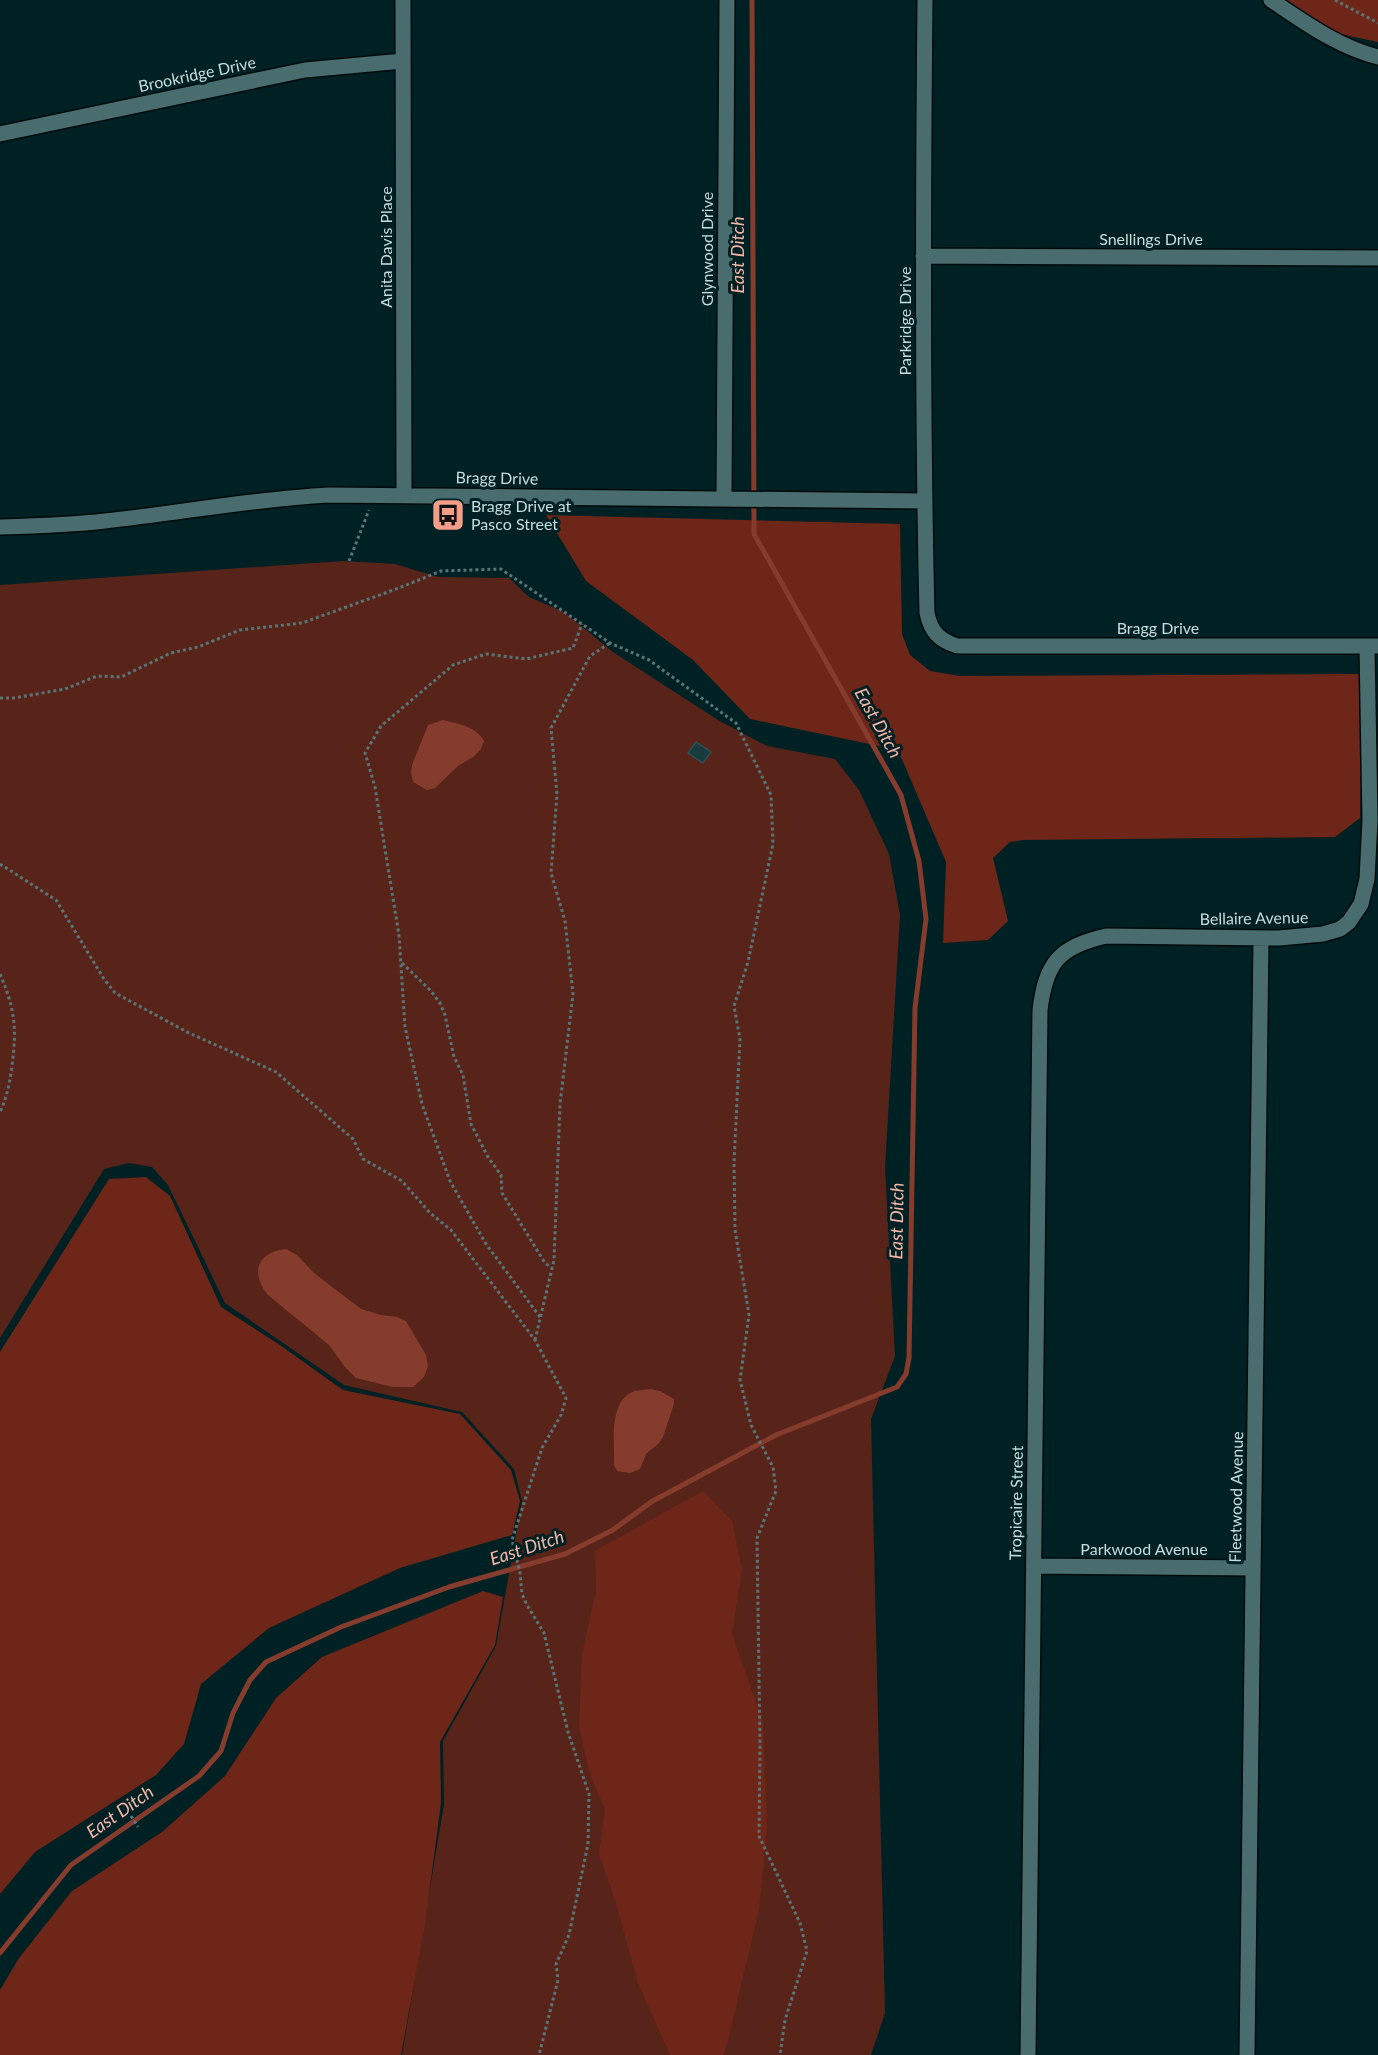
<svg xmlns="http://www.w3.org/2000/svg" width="1378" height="2055" font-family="Lato,sans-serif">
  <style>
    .green { fill: #582419 }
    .forest { fill: #6e2618 }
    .water { fill: #863c2d }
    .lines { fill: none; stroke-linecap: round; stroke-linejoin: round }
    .stream { stroke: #863c2d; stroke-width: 5 }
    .building { fill: #173c3e; stroke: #2d5153; stroke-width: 1.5 }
    .minor-casing { stroke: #000a0b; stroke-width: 18 }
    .path { stroke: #5a7577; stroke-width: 3; stroke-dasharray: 3 3; stroke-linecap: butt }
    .minor { stroke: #496d6f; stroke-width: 15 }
    .labels { text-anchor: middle; stroke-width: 6; stroke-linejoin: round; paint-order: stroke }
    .street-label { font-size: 16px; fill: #c9dcdd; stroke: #002124 }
    .poi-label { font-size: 16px; fill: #c9dcdd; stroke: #002124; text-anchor: start }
    .water-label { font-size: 18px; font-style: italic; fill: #f9b6a7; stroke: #002124 }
  </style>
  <rect width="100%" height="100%" fill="#002124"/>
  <!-- green -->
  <path class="green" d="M343,561l52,3 43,13 71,1 20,19 35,15 49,40 105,68 49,26 68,13 24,31 30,64 11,61 -15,252 10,189 -24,63 14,594 -14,42h-469l42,-251 -1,-63 53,-95 26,-145 -8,-32 -52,-57 -118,-27 -119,-82 -57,-118 -16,-18 -23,-4 -25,6 -104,169v-753z"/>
  <!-- forest -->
  <path class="forest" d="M1278,0h100v42l-47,-10z
    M546,515l354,9 2,110 8,21 20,16 30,5 403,-2 -3,144 -25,19 -312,3 -13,2 -17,16 15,63 -20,19 -45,3 3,-81 -48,-112 -148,-31 -57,-59 -107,-79z
    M146,1177l24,19 51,111 59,38 63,45 117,24 51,56 9,31 -8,34 -112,33 -131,60 -68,56 -17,60 -28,31 -121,77 -35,42v-542l109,-173z
    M703,1491l29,30 10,48 -10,65 31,88 4,107 -8,81 -34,142 -2,3h-53l-32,-72 -23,-83 -16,-46 6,-44 -16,-39 -10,-45 3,-72 14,-63 -1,-40z
    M483,1591l20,6 -8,48 -55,97 1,61 -16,121 -24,131h-401v-65l19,-32 53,-67 90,-59 63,-56 51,-78 46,-41z"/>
  <!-- water -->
  <path class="water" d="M443,720c16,4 32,6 41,21l-3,8 -8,8 -15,9 -23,22 -8,2 -14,-8 -2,-9 1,-8 16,-40z
    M286,1249l11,6 17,18 47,36 20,6 16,2 9,4 20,34 2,11 -4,11 -11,10h-20l-37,-9 -11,-11 -16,-22 -61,-50c-18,-22 -11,-43 18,-46z
    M651,1389l9,2 14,8v5l-11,33 -4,6 -13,11 -6,15 -10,4 -13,-2 -3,-6c1,-22 -6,-61 18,-73 5,-2 13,-2 19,-3z"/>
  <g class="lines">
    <!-- stream -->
    <path class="stream" d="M0,1953l71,-88 128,-89 22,-25 12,-38 17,-33 16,-18 75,-35 108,-40 116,-33 48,-24 38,-28 125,-67 121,-48 9,-13 3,-16 6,-350 11,-89 -7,-58 -18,-66 -147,-261 -2,-534"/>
  </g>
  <!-- building -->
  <path class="building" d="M696,742l15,10 -8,11 -15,-10z"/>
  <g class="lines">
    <defs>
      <path id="minor" d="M403,0l1,495
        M925,0c-2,204 -3,409 2,613 4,19 12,27 30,33h421
        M1271,0c33,22 67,47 107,57
        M0,134l305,-64 98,-9
        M923,256l455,2
        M724,499l3,-499
        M0,527c35,-1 70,-2 105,-6 75,-8 148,-22 223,-26l597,6
        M1034,1566l219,2
        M1028,2055l12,-1045c6,-48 19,-63 66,-74l173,2 44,-4 17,-5 9,-7 12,-18 6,-25 3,-59 -3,-174
        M1247,2055l14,-1116"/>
    </defs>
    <!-- minor casing -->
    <use href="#minor" class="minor-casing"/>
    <!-- path -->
    <path class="path" d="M1335,0l43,23
      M349,561l20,-51
      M0,698h14l51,-9 32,-13 24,1 50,-24 27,-6 42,-17 62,-7 97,-35 42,-17 60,-2 109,74 39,17 87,63 35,72 2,49 -25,118 -14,44 6,33 -6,124 1,67 14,85 -9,65 11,45 22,42 3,24 -19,47 3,208 -1,90 41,87 7,28 -22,69 -5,35
      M0,864l56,36 48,79 11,14 74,40 87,39 77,67 10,20 39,22 28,32 21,17 84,110 31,58 -5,17 -19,33 -30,92 8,33 2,21 5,11 17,28 24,99 21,62 -1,50 -19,91 -13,29 2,16 -19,75
      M402,963l29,28 9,12 5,12 9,42 9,18 8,49 17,33 13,18 1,18 43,70 7,5
      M0,974c15,35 17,54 12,92 -2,16 -5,31 -12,46
      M540,1317l-54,-73 -36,-63 -28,-77 -17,-77 -6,-92 -24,-148 -10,-34 16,-27 72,-61 33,-11 40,5 47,-11 9,-24
      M535,1340l19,-80 6,-156 13,-110 -8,-73 -14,-48 6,-79 -6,-66 39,-72 20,-13
      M131,1816l7,11"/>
    <!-- minor -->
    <use href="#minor" class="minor"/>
  </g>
  <!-- icons -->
  <defs>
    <symbol id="bus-square" viewBox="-11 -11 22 22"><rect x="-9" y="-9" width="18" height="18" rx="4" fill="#f49e8a" stroke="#002124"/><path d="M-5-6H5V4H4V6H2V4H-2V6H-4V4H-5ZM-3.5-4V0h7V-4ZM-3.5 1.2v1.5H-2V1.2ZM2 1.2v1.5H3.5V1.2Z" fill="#111"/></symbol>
  </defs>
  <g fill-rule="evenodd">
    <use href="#bus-square" x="429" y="496" width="38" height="38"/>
  </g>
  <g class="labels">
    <!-- street labels -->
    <g class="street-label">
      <text transform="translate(197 74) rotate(-12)" y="6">Brookridge Drive</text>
      <text x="1151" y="245">Snellings Drive</text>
      <text transform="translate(386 247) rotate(-90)" y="6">Anita Davis Place</text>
      <text transform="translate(707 249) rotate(-90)" y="6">Glynwood Drive</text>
      <text transform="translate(905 321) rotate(-90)" y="6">Parkridge Drive</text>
      <text transform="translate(497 478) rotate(1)" y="6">Bragg Drive</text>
      <text x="1158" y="634">Bragg Drive</text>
      <text transform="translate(1254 918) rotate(-1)" y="6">Bellaire Avenue</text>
      <text transform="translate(1236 1497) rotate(-89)" y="6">Fleetwood Avenue</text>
      <text transform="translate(1016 1503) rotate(-89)" y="6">Tropicaire Street</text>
      <text x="1144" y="1555">Parkwood Avenue</text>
    </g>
    <!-- poi labels -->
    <g class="poi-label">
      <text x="471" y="512">Bragg Drive at<tspan x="471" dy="18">Pasco Street</tspan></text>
    </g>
    <!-- water labels -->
    <g class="water-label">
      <text transform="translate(738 255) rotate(-90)" y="6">East Ditch</text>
      <text transform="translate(878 723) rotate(61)" y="6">East Ditch</text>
      <text transform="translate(897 1221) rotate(-89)" y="6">East Ditch</text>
      <text transform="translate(527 1548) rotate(-18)" y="6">East Ditch</text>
      <text transform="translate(120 1812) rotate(-35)" y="6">East Ditch</text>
    </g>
  </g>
</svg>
